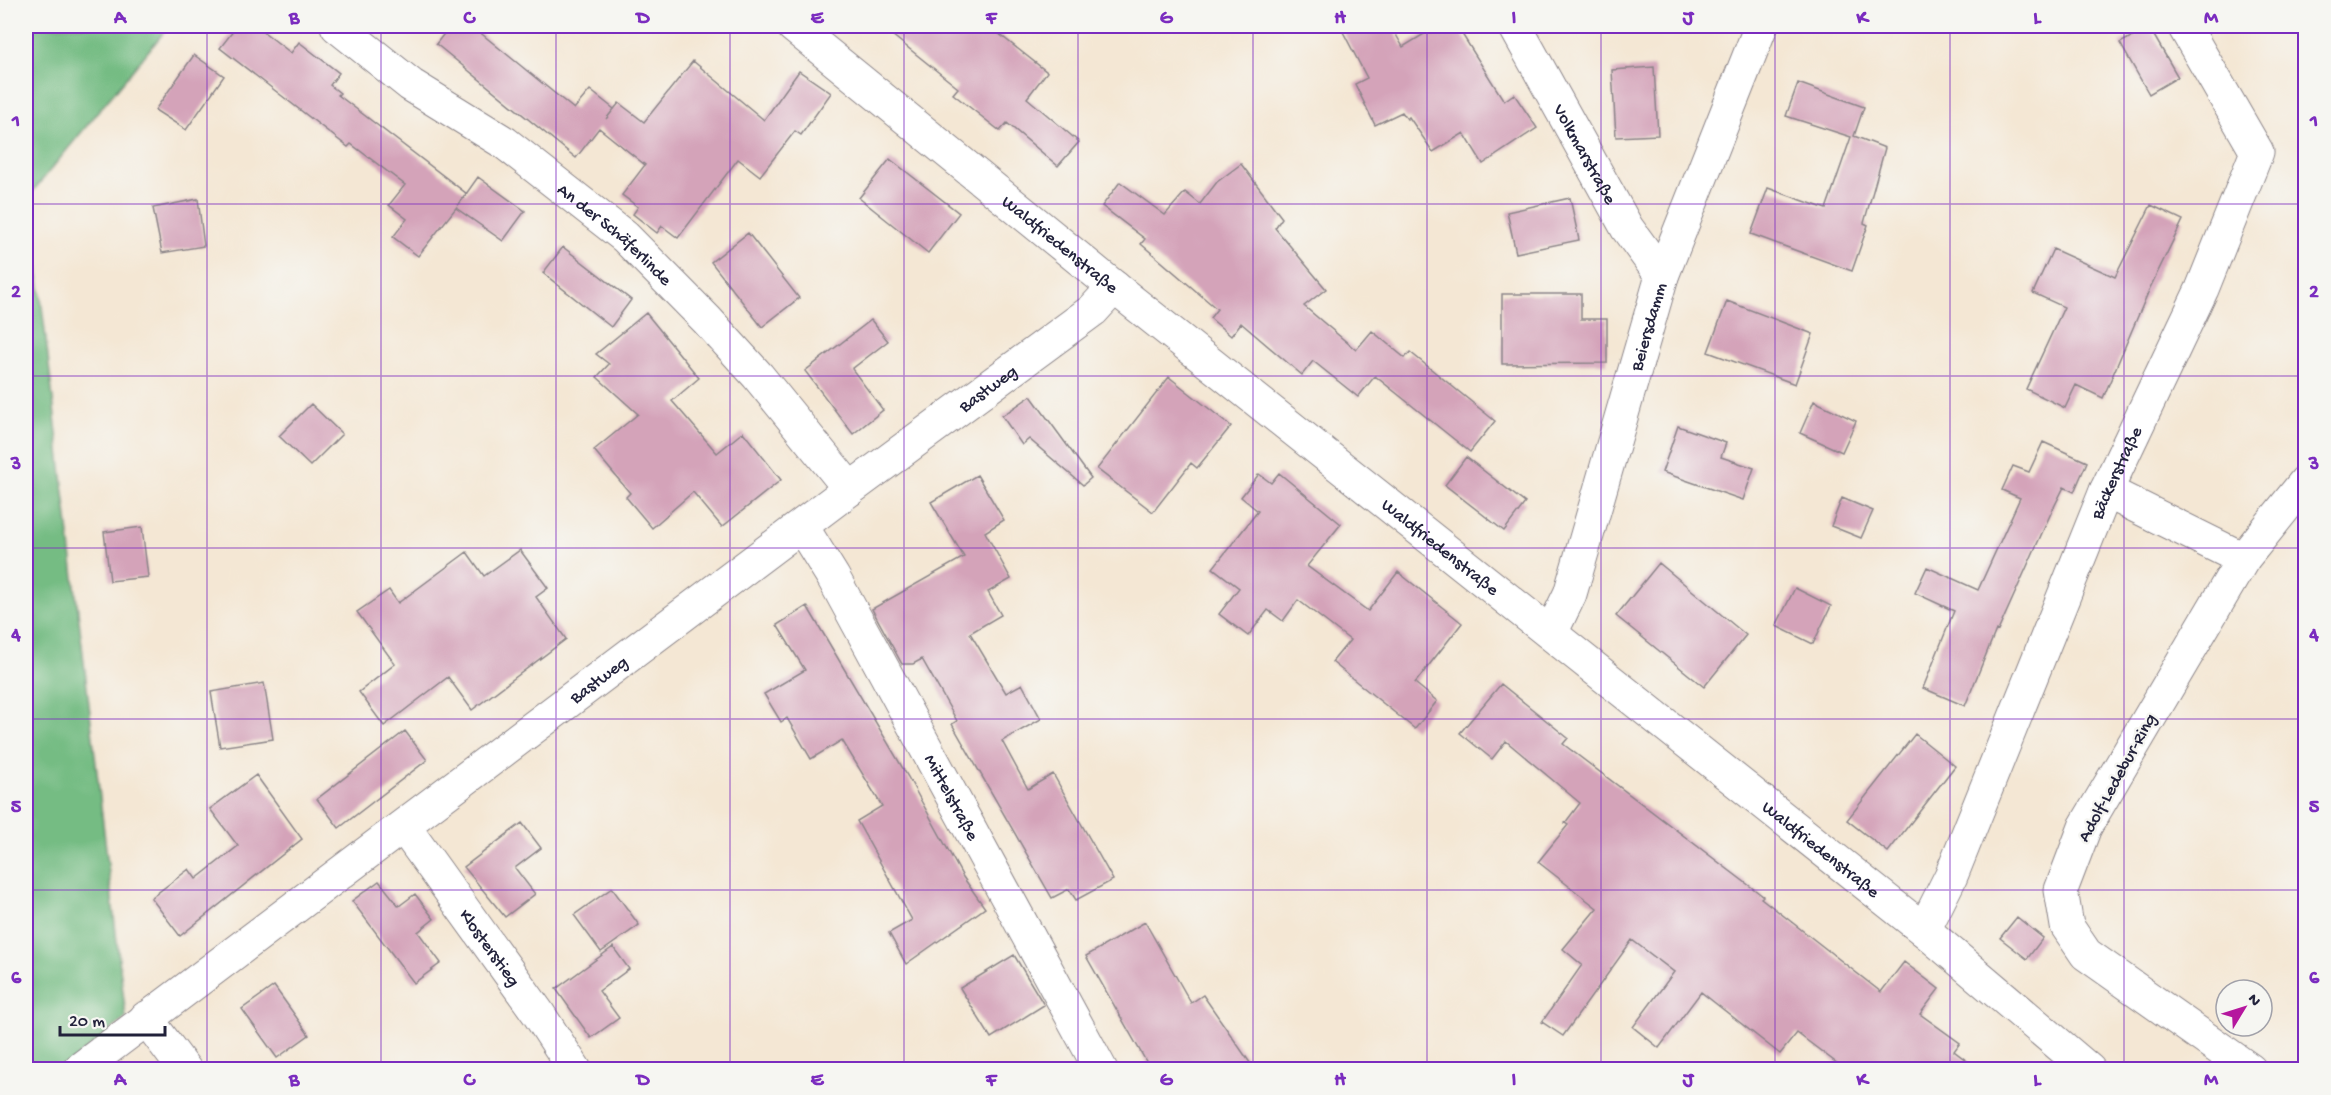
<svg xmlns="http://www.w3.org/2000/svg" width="2331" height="1095" font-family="'Gochi Hand',sans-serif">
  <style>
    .forest { fill: #74bc83; stroke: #4b6f5f; stroke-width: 1.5 }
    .building { fill: #d4a3b9 }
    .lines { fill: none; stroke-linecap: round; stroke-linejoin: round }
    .minor-casing { stroke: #8b8488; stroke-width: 35 }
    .minor { stroke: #fff; stroke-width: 33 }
    .grid { fill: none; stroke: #7b2cbf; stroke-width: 1.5; stroke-opacity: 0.55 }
    .labels { text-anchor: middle; stroke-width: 5; stroke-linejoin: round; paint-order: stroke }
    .street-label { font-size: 18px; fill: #22223b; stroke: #f6f6f2 }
    .neatline { fill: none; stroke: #7b2cbf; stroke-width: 2 }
    .grid-label { font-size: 20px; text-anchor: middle; font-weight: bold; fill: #7b2cbf }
  </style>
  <rect width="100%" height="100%" fill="#f6f6f2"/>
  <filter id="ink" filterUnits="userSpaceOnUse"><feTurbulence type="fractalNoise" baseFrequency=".0167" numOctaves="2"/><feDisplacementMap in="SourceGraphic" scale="12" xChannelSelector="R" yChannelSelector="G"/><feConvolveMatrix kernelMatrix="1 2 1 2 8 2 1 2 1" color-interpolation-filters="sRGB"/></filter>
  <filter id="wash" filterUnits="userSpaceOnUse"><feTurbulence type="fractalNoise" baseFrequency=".008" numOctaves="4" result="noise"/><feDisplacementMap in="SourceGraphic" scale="24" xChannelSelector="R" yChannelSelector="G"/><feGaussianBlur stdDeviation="1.35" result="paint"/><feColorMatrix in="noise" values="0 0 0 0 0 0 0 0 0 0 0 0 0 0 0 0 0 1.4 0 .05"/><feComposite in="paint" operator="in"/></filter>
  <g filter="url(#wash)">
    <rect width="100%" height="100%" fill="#f4e7d4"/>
    <!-- forest -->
    <path class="forest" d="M26,26h143l-140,170 97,822 -65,52 -35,-1z"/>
    <g id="blocks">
      <!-- building -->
      <path class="building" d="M237,26h19l35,27 8,-11 40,31 -9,12 10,8 -2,2 129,99 -49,62 -25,-19 14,-18 -18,-14 16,-20 -54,-41 -3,3 -128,-99z
        M450,26h22l102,83 16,-19 24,19 -8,10 13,-16 25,19 49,-61 71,59 35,-49 32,22 -30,42 -6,-4 -35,45 -22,-17 -60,79 -16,-12 -5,7 -24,-19 5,-7 -16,-12 23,-30 -46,-37 -23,30 -140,-114z
        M881,26h108l58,46 -20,26 52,44 -21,24 -51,-43 -7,8 -47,-37 5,-6z
        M1340,26h51l12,21 34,-21h20l47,75 10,-7 23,34 -54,36 -19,-31 -31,19 -24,-35 -2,2 -5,-7 -27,13 -20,-41 12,-6z
        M2149,27l29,50 -29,17 -29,-51z
        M194,55l30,21 -38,54 -31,-20z
        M1654,67l4,68 -42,2 -4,-67z
        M1798,83l66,24 -10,29 31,12 -21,75 4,2 -16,46 -101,-37 17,-46 58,21 25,-72 -65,-21z
        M890,159l69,54 -31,40 -69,-55z
        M1241,164l41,54 -7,10 51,61 -22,17 52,44 16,-19 33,27 5,-6 85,69 -25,31 -95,-76 -17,21 -45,-36 -11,14 -61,-52 -10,13 -21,-18 7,-9 -76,-65 4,-5 -43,-33 18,-24 45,33 20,-23 15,12 17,-22z
        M478,177l47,34 -22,30 -47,-33z
        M1570,198l9,42 -63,13 -9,-41z
        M198,199l6,47 -42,7 -9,-45z
        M2151,205l32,15 -33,68 -47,110 -27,-13 -11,23 -39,-19 38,-82 -31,-14 20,-44 62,28z
        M748,233l51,65 -37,29 -51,-65z
        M563,247l68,53 -20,27 -68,-54z
        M1502,294h79v25h26v44l-105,1z
        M1727,301l86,33 -18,50 -87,-32z
        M646,313l53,65 -27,23 45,52 26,-21 38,48 -59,47 -29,-35 -41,36 -26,-31 4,-4 -36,-43 44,-36 -41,-37 12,-13 -13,-10z
        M871,320l17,21 -36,28 31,41 -30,24 -48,-63z
        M1169,377l62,49 -34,42 -6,-5 -38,49 -56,-43z
        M1031,396l60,82 -8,7 -54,-46 -7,6 -20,-29z
        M1814,401l42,20 -14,31 -42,-19z
        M311,404l31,30 -32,32 -31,-30z
        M1678,426l48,17 -5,14 33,11 -11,32 -81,-28z
        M2043,442l44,20 -13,30 -10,-5 -13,26 -53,118 -2,-1 -31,76 -42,-18 31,-77 -39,-18 12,-26 51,23 42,-92 -18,-8 11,-24 16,6z
        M1466,457l59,46 -21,28 -59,-46z
        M1279,473l62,51 -34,42 61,45 30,-39 64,51 -47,60 22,18 -22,28 -83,-67 18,-22 -52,-40 -15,21 -15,-11 -20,26 -29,-22 20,-26 -26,-20 45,-57 -17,-14 18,-23 12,9z
        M977,475l27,45 -19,12 26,47 -23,13 13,23 -31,18 36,60 16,-9 19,35 -39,22 26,48 25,-15 60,106 -37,20 -7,-11 -17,9 -100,-174 5,-3 -35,-62 -9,5h-11l-30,-55 92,-52 -33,-55z
        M1842,498l31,13 -12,27 -30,-12z
        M142,527l6,50 -38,4 -6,-49z
        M520,550l28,38 -12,9 30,42 -94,71 -24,-33 -64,49 -25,-34 36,-28 -38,-52 32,-22 9,13 69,-51 17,24z
        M1659,563l87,72 -42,52 -88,-71z
        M1795,588l36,18 -18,38 -37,-18z
        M807,606l101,171 55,100 22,31 -79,56 -17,-31 23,-13 -55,-99 25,-15 -40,-66 -31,19 -24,-41 -6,4 -17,-28 41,-24 -28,-45z
        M264,683l9,56 -53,8 -9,-55z
        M1501,684l67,54 -5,6 200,152 -2,2 120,94 23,-30 35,27 -19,25 40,29 -6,8 25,19h-133l-49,-37 -17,21 -79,-62 -42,56 -26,-21 41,-55 -42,-32 -69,96 -21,-14 40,-57 -19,-16 34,-41 -59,-46 30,-37 -3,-2 15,-20 -74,-62 -14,18 -32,-26z
        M405,731l22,29 -88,68 -22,-29z
        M1915,734l40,32 -67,86 -41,-32z
        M256,775l46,64 -122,97 -29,-38 38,-29 7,10 42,-33 -28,-37z
        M522,823l19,25 -26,20 20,26 -30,23 -41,-50z
        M379,881l20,25 16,-12 19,25 -16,13 23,31 -27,20 -62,-82z
        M612,888l27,37 -38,27 -27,-37z
        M2017,917l26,21 -16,21 -27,-21z
        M1145,922l46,81 12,-8 52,75h-104l-65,-114z
        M613,947l16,22 -30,22 20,27 -28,20 -35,-49z
        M1014,955l30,50 -53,33 -31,-50z
        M274,986l35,49 -32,23 -35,-49z"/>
    </g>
  </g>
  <g filter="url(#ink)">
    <use href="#blocks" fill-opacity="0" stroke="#8b8488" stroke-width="1.5"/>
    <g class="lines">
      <defs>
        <g id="minor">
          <path id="s1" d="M337,26l74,59 94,58 120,94 82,83 51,56 92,113"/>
          <path id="s2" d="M793,26l321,261 810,643 165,140"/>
          <path id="s3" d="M1515,26l112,202 35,48"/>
          <path d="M2106,491l137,68 63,-78"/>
          <path id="s4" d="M802,527l31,50 268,493"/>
          <path d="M2243,559l-158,268 -24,63 6,36 19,28 164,116"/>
          <path id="s5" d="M1551,633l19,-39 92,-318 99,-250"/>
          <path id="s6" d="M404,827l134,186 37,57"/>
          <path id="s7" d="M1924,930l27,-54 155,-385 96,-202 55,-137 -73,-126"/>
          <path d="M146,1018l39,52"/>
          <path id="s8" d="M79,1070l771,-581 243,-179 21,-23"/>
        </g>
      </defs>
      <!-- minor casing -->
      <use href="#minor" class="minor-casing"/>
      <!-- minor -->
      <use href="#minor" class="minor"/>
    </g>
  </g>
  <!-- grid -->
  <path class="grid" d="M207,26v1044M381,26v1044M556,26v1044M730,26v1044M904,26v1044M1078,26v1044M1253,26v1044M1427,26v1044M1601,26v1044M1775,26v1044M1950,26v1044M2124,26v1044M26,204h2280M26,376h2280M26,548h2280M26,719h2280M26,890h2280"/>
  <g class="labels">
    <!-- street labels -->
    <g class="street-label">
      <text dy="6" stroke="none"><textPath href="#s3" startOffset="146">Volkmarstraße</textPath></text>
      <text dy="6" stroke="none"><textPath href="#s1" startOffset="348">An der Schäferlinde</textPath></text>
      <text dy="6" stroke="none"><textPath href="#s2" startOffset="345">Waldfriedenstraße</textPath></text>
      <text dy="6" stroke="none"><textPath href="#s5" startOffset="322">Beiersdamm</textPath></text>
      <text dy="6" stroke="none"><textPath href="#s8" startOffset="1136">Bastweg</textPath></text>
      <text dy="6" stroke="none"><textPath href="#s7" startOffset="496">Bäckerstraße</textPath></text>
      <text dy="6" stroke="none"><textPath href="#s2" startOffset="831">Waldfriedenstraße</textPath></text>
      <text dy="6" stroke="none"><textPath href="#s8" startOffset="650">Bastweg</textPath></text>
      <text transform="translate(2116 777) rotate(-61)" y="6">Adolf-Ledebur-Ring</text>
      <text dy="6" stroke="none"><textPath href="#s4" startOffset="309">Mittelstraße</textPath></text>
      <text dy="6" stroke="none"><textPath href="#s2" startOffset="1317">Waldfriedenstraße</textPath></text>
      <text dy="6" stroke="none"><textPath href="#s6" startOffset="148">Klosterstieg</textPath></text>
    </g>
  </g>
  <!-- margin -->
  <rect width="2331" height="1095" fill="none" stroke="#f6f6f2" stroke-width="66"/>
  <!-- north arrow -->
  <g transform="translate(2244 1008) rotate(52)"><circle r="28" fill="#f6f6f2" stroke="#a1a1a9" stroke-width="1.5"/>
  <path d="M0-4.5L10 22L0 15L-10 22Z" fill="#b5179e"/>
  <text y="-9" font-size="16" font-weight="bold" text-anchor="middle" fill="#22223b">N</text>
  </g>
  <!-- scale -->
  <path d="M60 1026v9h105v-9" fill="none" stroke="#22223b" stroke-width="3"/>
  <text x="69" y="1026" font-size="18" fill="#22223b" stroke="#f6f6f2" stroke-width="4.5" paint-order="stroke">20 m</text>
  <rect x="33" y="33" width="2265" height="1029" class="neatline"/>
  <g class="grid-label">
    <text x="120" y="23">A</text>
    <text x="294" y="23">B</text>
    <text x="469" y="23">C</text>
    <text x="643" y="23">D</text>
    <text x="817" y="23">E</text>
    <text x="991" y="23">F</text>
    <text x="1166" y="23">G</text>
    <text x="1340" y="23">H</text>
    <text x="1514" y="23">I</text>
    <text x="1688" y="23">J</text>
    <text x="1862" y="23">K</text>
    <text x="2037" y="23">L</text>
    <text x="2211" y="23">M</text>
    <text x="16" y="126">1</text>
    <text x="2314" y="126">1</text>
    <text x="16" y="297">2</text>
    <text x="2314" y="297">2</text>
    <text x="16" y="469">3</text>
    <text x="2314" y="469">3</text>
    <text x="16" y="640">4</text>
    <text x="2314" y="640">4</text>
    <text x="16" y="812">5</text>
    <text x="2314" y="812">5</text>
    <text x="16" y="983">6</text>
    <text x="2314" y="983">6</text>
    <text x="120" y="1085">A</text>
    <text x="294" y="1085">B</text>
    <text x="469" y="1085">C</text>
    <text x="643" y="1085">D</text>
    <text x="817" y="1085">E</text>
    <text x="991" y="1085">F</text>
    <text x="1166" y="1085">G</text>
    <text x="1340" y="1085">H</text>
    <text x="1514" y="1085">I</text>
    <text x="1688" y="1085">J</text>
    <text x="1862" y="1085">K</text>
    <text x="2037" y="1085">L</text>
    <text x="2211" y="1085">M</text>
  </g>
</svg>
